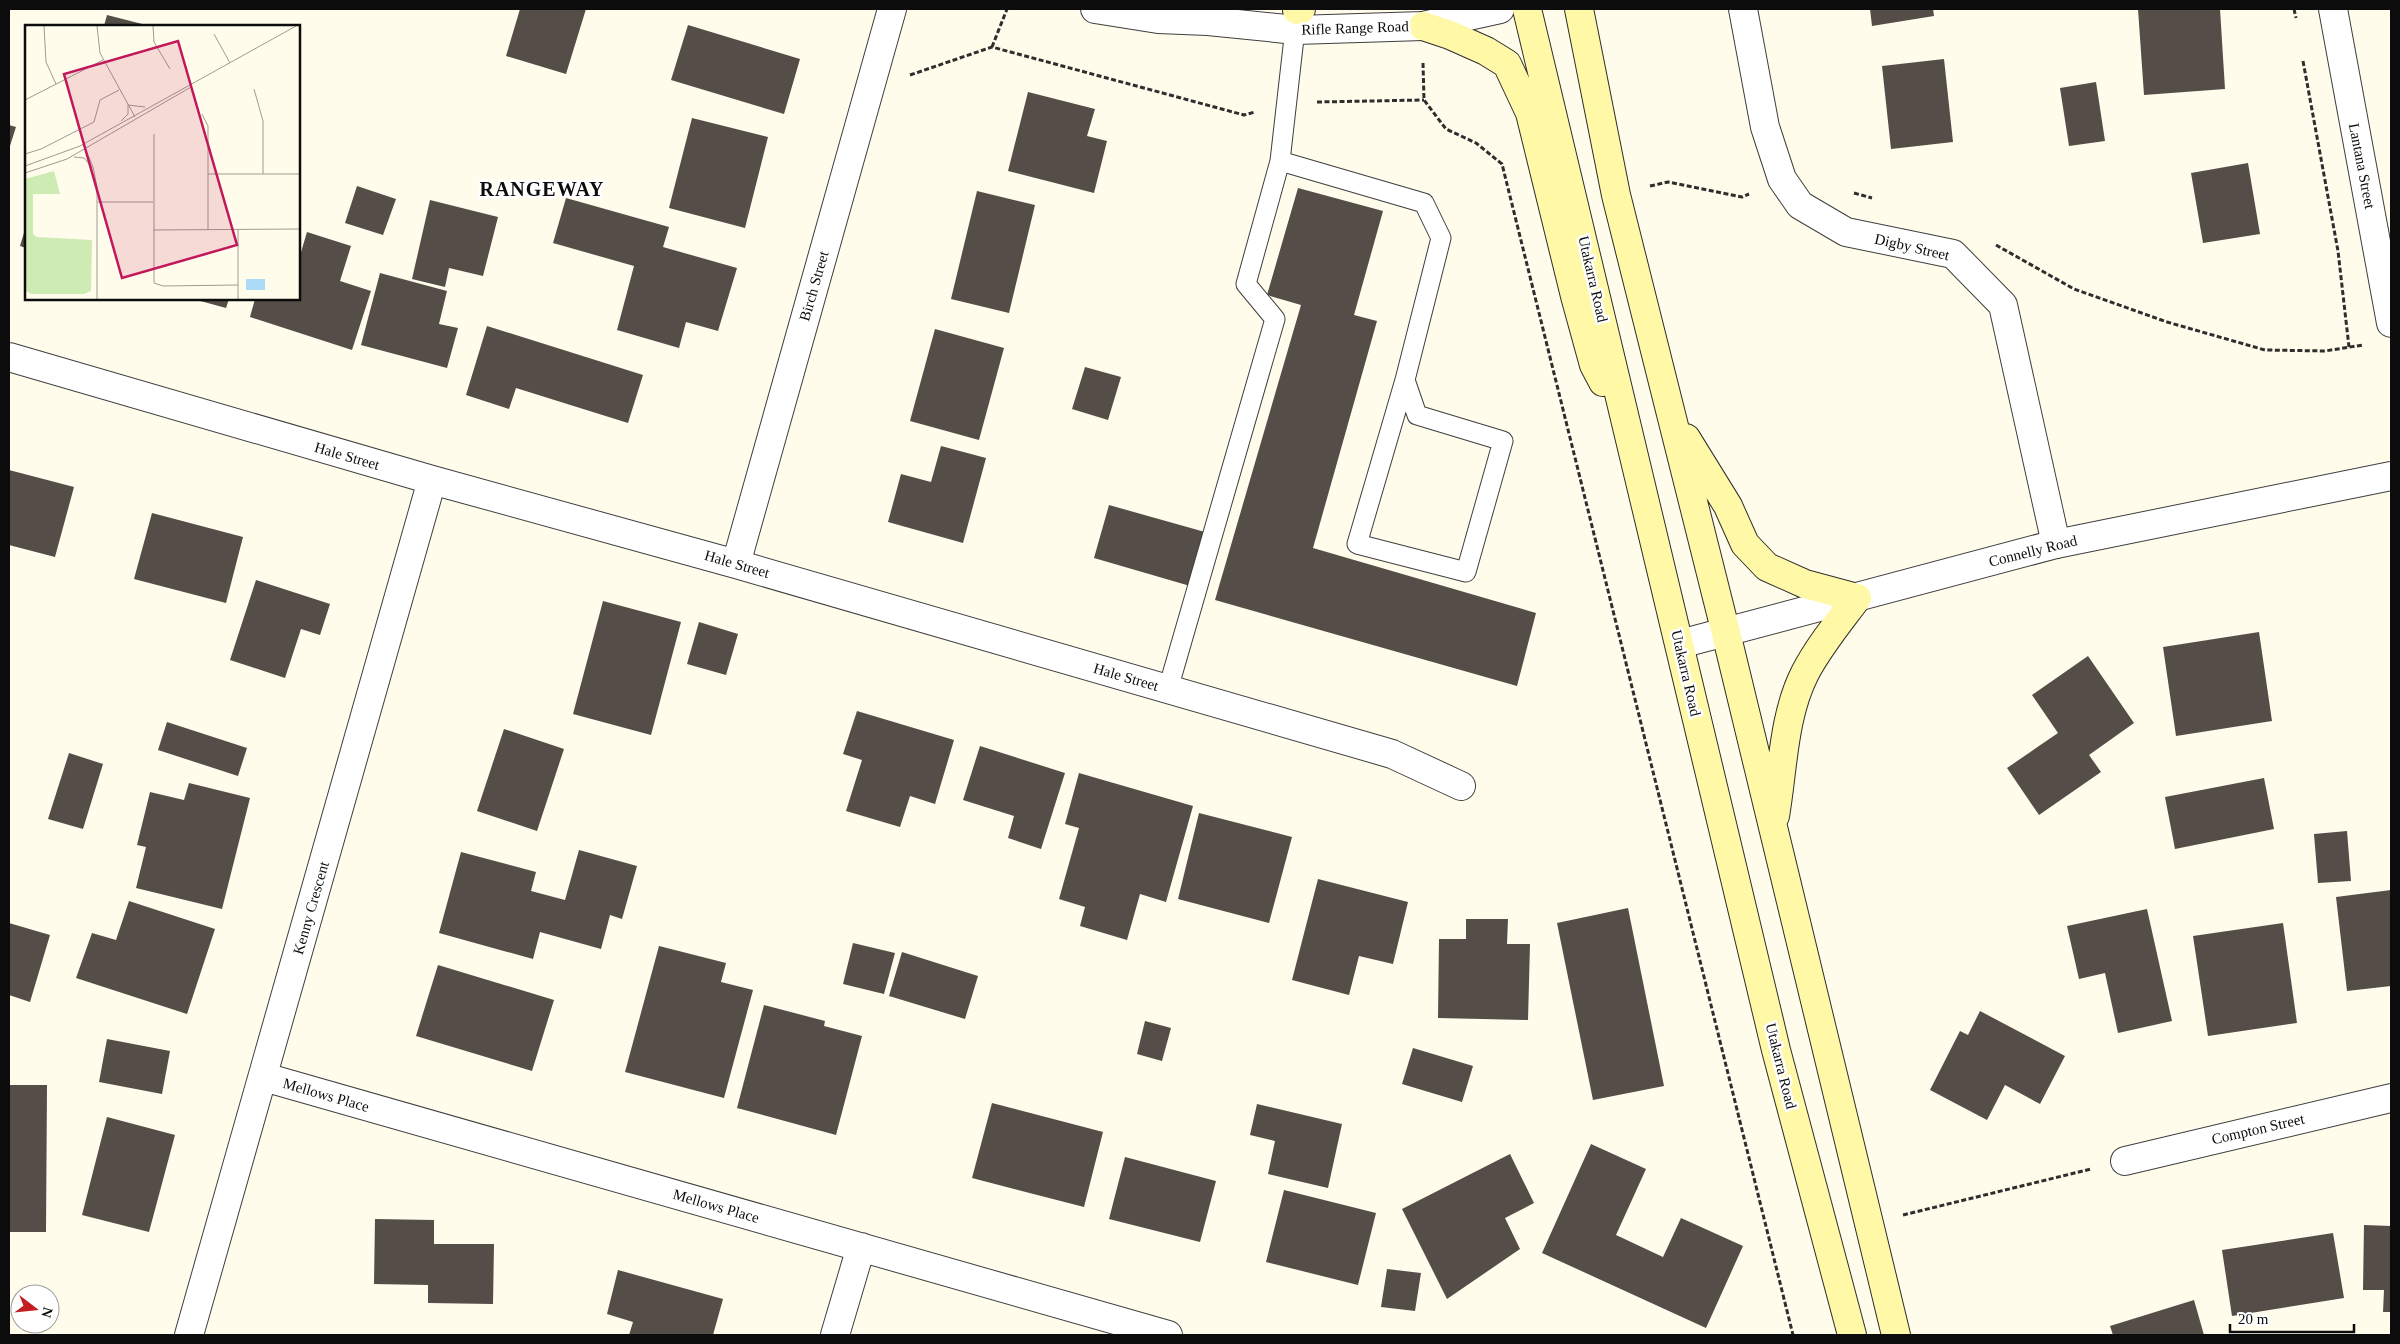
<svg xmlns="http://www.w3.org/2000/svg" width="2400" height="1344" font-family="Georgia,serif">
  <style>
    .building { fill: #554d48 }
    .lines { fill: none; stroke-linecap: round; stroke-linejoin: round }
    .service-casing { stroke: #3f3f3f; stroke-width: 21 }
    .minor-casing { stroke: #3f3f3f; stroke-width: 30 }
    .tertiary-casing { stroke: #3f3f3f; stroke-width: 30 }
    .secondary-casing { stroke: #2e2e2e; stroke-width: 30 }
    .path { stroke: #2e2e2e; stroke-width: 3; stroke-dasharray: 5 2.5; stroke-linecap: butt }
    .service { stroke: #fff; stroke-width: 19 }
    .minor { stroke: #fff; stroke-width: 28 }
    .tertiary { stroke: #fff; stroke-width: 28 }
    .secondary { stroke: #fff8a6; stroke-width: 28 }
    .labels { text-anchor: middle; stroke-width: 5; stroke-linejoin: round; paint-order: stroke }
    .street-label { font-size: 15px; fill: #0c0c0c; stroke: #fff }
    .district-label { font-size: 20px; font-weight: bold; letter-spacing: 1px; fill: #0c0c0c; stroke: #fff }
    .inset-road { fill: none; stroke: #9e9c92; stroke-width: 1 }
    .view { fill: #c2185b; fill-opacity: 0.15; stroke: #c2185b; stroke-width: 2.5 }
    .inset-edge { fill: none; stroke: #0c0c0c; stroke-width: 2.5 }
  </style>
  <rect width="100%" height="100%" fill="#fffceb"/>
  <!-- building -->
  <path class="building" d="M520,9h66l-20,65 -60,-18z
    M1870,9h63l1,7 -62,10z
    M2138,9h82l5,80 -81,6z
    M107,15l43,11h-46z
    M688,25l112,34 -16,55 -113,-34z
    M1944,59l9,83 -62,7 -9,-83z
    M2096,82l9,59 -36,5 -9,-58z
    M1028,92l67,17 -8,27 20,5 -13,52 -86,-22z
    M692,118l76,19 -23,91 -76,-20z
    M9,125l7,2 -7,22z
    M2248,163l12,71 -57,9 -12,-70z
    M357,186l39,13 -13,36 -38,-12z
    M1298,188l85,23 -29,104 23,6 -64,227 223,65 -19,73 -302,-86 86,-295 -34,-10z
    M977,191l58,14 -26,108 -58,-14z
    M566,198l103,29 -6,20 74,21 -19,63 -32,-9 -7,26 -62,-18 17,-64 -81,-23z
    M430,200l68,17 -15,59 -34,-8 -4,19 -33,-8z
    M26,226v22l-6,-2z
    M307,232l44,14 -11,35 31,10 -19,59 -102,-33 5,-18h44v-40z
    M380,273l67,18 -8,33 19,4 -11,40 -86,-23z
    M193,299h36l-3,9z
    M487,326l156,49 -15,48 -112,-35 -7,21 -43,-14z
    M935,329l69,19 -25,92 -69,-19z
    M1085,367l36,10 -13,43 -36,-11z
    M941,446l45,12 -23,85 -75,-21 13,-48 30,8z
    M9,470l65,17 -19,70 -46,-12z
    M1109,505l103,29 -15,54 -103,-30z
    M152,513l91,24 -17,66 -92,-24z
    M256,580l74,24 -10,31 -19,-6 -16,49 -55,-18z
    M603,601l78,21 -30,113 -78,-21z
    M699,622l39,12 -12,41 -39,-11z
    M2259,632l13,89 -96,15 -13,-89z
    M2088,656l46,67 -45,32 12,17 -62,43 -32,-47 51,-35 -26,-38z
    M857,711l97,29 -19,64 -25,-8 -10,31 -54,-16 16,-51 -19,-6z
    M167,722l80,26 -9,28 -80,-26z
    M504,729l60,20 -27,82 -60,-20z
    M980,746l85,27 -24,76 -33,-11 6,-22 -51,-16z
    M69,753l34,11 -20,65 -35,-10z
    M1079,773l114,33 -27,96 -26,-8 -13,46 -47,-14 5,-19 -26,-8 20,-71 -14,-4z
    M2264,778l10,51 -99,20 -10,-52z
    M189,783l61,15 -28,111 -86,-21 10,-41 -9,-2 13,-53 34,8z
    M1199,813l93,24 -23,86 -91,-24z
    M2347,831l4,50 -33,2 -4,-49z
    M579,850l58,16 -15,53 -12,-4 -9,34 -61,-17 -7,27 -94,-26 22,-81 75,20 -5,19 34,9z
    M1318,879l90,23 -15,62 -34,-8 -10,39 -57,-15z
    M2391,890v96l-44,5 -11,-94z
    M129,901l86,28 -28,85 -111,-36 16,-45 24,7z
    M1628,908l36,178 -71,14 -36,-177z
    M2147,909l25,112 -54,12 -13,-60 -26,6 -12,-53z
    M1466,919h42l-1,25h23l-2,76 -90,-2 1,-79h27z
    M9,923l41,12 -20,67 -21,-7z
    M2283,923l14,100 -89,13 -15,-100z
    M853,943l42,10 -11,41 -41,-10z
    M659,946l67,17 -5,19 32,8 -29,108 -99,-26z
    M902,952l76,24 -13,43 -76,-23z
    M438,965l116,35 -22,71 -116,-35z
    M764,1005l61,16 -1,5 38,10 -26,99 -99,-27z
    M1980,1011l85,45 -25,48 -35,-19 -18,35 -57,-30 30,-59 8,4z
    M1145,1021l26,7 -9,33 -25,-7z
    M107,1039l63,12 -8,43 -63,-12z
    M1413,1048l60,18 -11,36 -60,-18z
    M9,1085h38l-1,147h-37z
    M992,1103l111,29 -19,75 -112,-29z
    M1257,1104l85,20 -14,64 -60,-14 7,-33 -25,-6z
    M107,1117l68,18 -26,97 -67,-17z
    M1591,1144l55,25 -30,66 47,22 18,-39 62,28 -37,82 -164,-75z
    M1510,1154l24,49 -29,15 15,31 -73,50 -45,-90z
    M1125,1157l91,24 -16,61 -91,-23z
    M1284,1190l92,23 -18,72 -92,-23z
    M375,1219l59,1v24h60l-1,60 -65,-1v-18l-54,-1z
    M2364,1225l27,1v86h-8l1,-22h-21z
    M2333,1233l11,65 -112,18 -10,-66z
    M1387,1269l34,4 -6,38 -34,-4z
    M618,1270l105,29 -10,36h-84l4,-13 -26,-8z
    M2194,1300l10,35h-91l-3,-9z"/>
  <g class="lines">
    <defs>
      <path id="service" d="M1296,20l-16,141 144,42 17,35 -36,142 -48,164 109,28 37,-131 -86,-26 -12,-35
        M1168,689l107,-370 -29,-35 34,-123"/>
      <path id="minor" d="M1095,9l63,10 50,2 88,9 127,-4 77,-17
        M1743,9l22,118 17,52 18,26 46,27 107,22 50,51 53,239
        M2333,9l58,314
        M9,357l423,123 304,84 656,190 69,32
        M736,564l156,-555
        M264,1077l904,258
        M2125,1161l266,-63
        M189,1335l243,-855
        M835,1335l26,-88"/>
      <path id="tertiary" d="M1680,644l376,-100 335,-68"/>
      <path id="secondary" d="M1527,9l249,1041 76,285
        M1579,9l37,186 110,438 170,702
        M1297,10l4,-1
        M1423,26l27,9 36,16 21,13 23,49 45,183 19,69 9,17
        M1686,438l42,68 17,38 22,23 38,17 52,14c-18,24 -38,48 -52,75 -22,43 -22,97 -30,143"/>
    </defs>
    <!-- service casing -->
    <use href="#service" class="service-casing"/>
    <!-- minor casing -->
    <use href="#minor" class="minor-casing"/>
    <!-- tertiary casing -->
    <use href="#tertiary" class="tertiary-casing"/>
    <!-- secondary casing -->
    <use href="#secondary" class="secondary-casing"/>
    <!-- path -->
    <path class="path" d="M2294,9l2,9
      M992,47l15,-38
      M2303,61l35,190 11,96
      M1423,63l1,37 22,29 30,14 26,21 291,1171
      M910,75l82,-28 252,68 11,-3
      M1317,102l107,-2
      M1650,186l18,-4 74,15 7,-3
      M1854,193l18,5
      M1996,245l78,44 93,33 98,28 60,1 38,-6
      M1903,1215l188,-46"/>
    <!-- service -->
    <use href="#service" class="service"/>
    <!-- minor -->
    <use href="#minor" class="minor"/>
    <!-- tertiary -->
    <use href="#tertiary" class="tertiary"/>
    <!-- secondary -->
    <use href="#secondary" class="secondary"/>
  </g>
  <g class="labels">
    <!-- street labels -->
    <g class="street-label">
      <text transform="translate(1355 28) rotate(-2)" y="5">Rifle Range Road</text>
      <text transform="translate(2362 166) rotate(79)" y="5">Lantana Street</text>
      <text transform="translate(1912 247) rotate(13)" y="5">Digby Street</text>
      <text transform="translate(1593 279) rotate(77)" y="5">Utakarra Road</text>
      <text transform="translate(814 286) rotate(-74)" y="5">Birch Street</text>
      <text transform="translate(347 456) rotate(16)" y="5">Hale Street</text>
      <text transform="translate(2033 551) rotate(-14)" y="5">Connelly Road</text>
      <text transform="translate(737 564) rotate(16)" y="5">Hale Street</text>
      <text transform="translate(1686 673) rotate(77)" y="5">Utakarra Road</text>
      <text transform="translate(1126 677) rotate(16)" y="5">Hale Street</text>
      <text transform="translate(311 908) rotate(-74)" y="5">Kenny Crescent</text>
      <text transform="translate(1781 1066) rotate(76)" y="5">Utakarra Road</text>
      <text transform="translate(326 1095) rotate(16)" y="5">Mellows Place</text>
      <text transform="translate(2258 1129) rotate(-13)" y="5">Compton Street</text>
      <text transform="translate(716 1206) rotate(16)" y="5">Mellows Place</text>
    </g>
    <!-- district labels -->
    <g class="district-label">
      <text x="542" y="196">RANGEWAY</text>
    </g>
  </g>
  <!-- overview -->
  <g transform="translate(25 25)">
    <rect width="275" height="275" fill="#fffceb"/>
    <path d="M29,146l6,23h-27v40l4,3 55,3 -1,51 -7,3h-53l-6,-4v-111z" fill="#ceebb3"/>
    <path d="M221,254h19v11h-19z" fill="#acdaf9"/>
    <path class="inset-road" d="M19,1l2,36 10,22M72,1l3,27 35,64M128,1l1,16 16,27M189,9l16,29M229,64l9,32v53M0,75l78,-40M177,89l6,12v103M96,96l7,-7v-9l17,2M129,109v149l9,3 75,-1M59,121l9,21 4,20v112M0,129l16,-5 53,-27 6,-22 19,-10M49,132l10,1 8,9M0,141l55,-20 216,-120M0,148l42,-14 124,-72M183,149h92M72,177h56M128,205l147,-1M213,274v-70"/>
    <path class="view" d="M153,16l59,204 -115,33 -58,-204z"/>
    <rect width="275" height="275" class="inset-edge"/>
  </g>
  <!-- border -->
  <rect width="2400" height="1344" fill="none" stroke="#0c0c0c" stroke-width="20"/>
  <!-- north arrow -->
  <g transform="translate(35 1309) rotate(106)"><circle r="24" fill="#ffffff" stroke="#9e9e9e"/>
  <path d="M0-4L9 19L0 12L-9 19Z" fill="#c31d1f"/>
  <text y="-8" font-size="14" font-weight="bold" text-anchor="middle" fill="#0c0c0c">N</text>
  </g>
  <!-- scale -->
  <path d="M2230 1324v8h124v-8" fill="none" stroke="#0c0c0c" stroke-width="2.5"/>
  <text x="2238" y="1324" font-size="15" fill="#0c0c0c" stroke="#ffffff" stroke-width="4" paint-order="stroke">20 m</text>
</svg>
